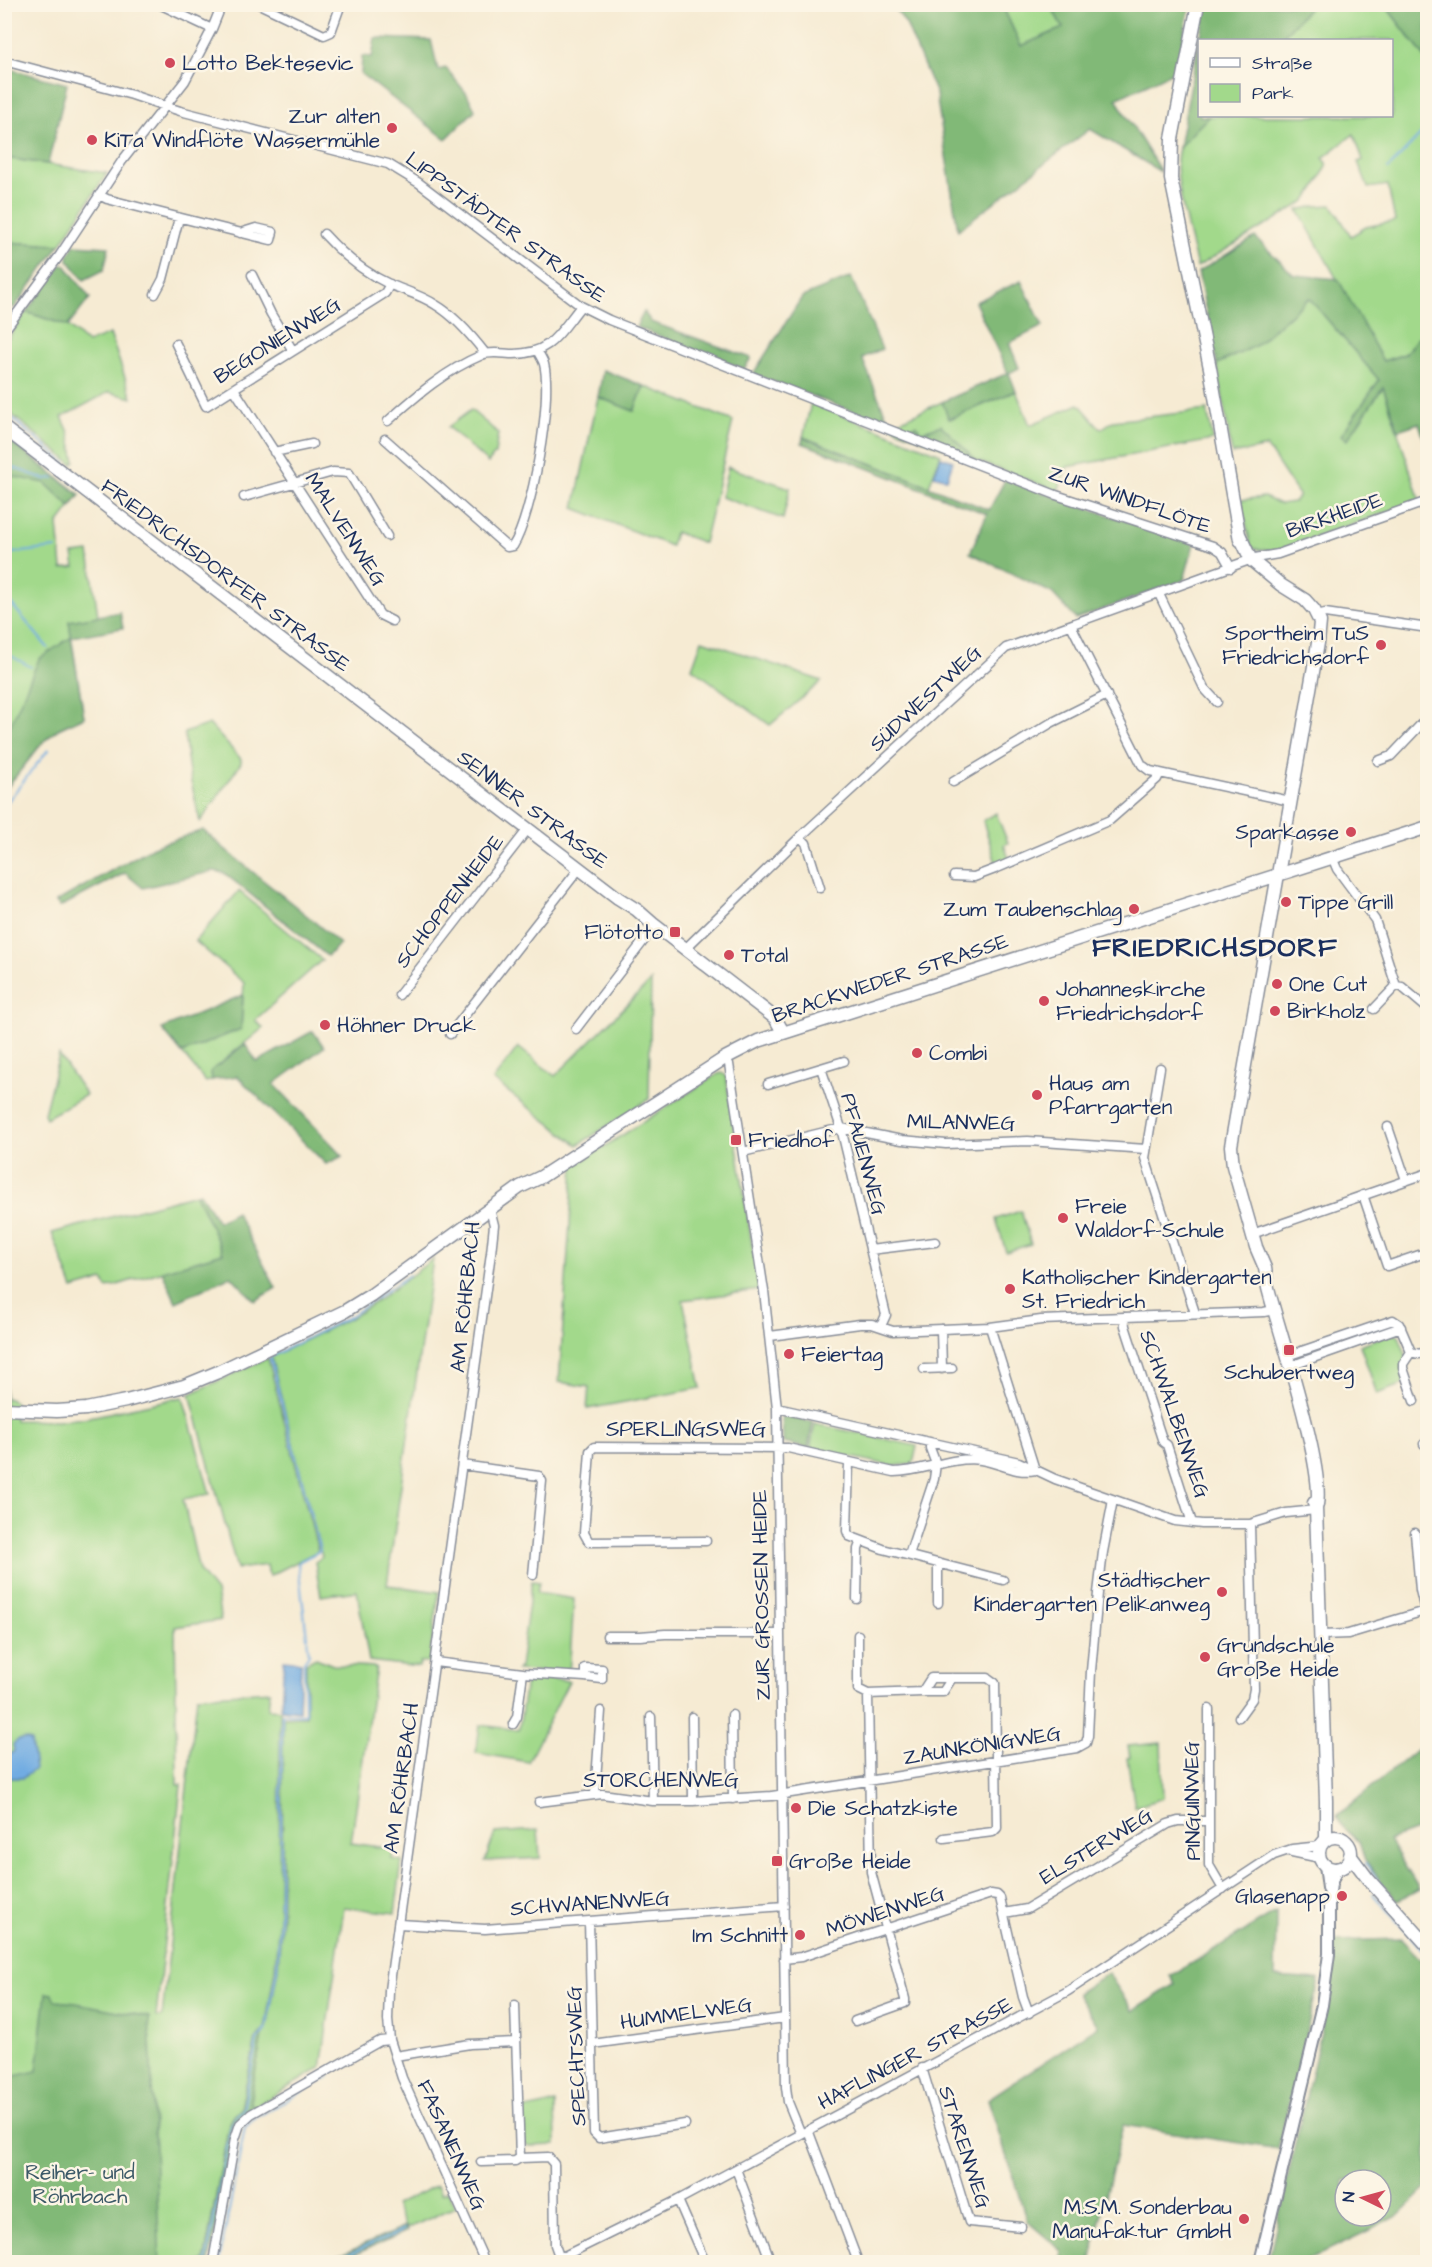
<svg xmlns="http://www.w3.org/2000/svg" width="1432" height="2267" font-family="'Architects Daughter',sans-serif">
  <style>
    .green { fill: #a2d98b; stroke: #5e8474; stroke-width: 1.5 }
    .forest { fill: #81b977; stroke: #4e746a; stroke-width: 1.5; fill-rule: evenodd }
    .water { fill: #71ace2; stroke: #466ea0; stroke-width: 1.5 }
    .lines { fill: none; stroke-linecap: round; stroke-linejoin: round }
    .stream { stroke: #71ace2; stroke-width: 2 }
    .minor-casing { stroke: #888d98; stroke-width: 11 }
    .tertiary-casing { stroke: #888d98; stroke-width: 14 }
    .secondary-casing { stroke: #888d98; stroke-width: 15 }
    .minor { stroke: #fff; stroke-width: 8 }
    .tertiary { stroke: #fff; stroke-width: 10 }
    .secondary { stroke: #fff; stroke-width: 12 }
    .poi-dot { fill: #d1495b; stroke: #fcf5e5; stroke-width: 2 }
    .labels { text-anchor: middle; stroke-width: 5; stroke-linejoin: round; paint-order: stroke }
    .poi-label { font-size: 21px; fill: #1b2f5e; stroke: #fcf5e5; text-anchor: start }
    .street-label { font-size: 21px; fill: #1b2f5e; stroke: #fcf5e5 }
    .park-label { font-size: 21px; fill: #3d5a69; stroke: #fcf5e5 }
    .district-label { font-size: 27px; font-weight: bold; letter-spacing: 1.5px; fill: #1b2f5e; stroke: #fcf5e5 }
  </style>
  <rect width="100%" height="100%" fill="#fcf5e5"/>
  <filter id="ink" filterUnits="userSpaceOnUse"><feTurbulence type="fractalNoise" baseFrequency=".0167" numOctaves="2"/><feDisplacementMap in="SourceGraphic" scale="12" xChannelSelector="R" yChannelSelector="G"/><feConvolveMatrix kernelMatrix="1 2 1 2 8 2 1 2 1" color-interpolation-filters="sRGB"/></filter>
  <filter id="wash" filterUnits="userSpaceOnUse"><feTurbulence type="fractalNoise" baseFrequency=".008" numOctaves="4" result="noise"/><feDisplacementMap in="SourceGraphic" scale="24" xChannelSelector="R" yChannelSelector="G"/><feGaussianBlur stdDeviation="1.35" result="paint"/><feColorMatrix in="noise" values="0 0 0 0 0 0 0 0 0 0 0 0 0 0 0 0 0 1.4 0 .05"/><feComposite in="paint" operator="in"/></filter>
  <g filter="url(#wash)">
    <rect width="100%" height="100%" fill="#f6ebd3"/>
    <!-- green -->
    <path class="green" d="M1002,5h48l13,23 -42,18z
      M1312,5h73l42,55v271l-11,9 -11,14 -22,7 -85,-151 17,-4 17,-1 19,31 15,-9 29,-6 -7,-36 -20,3 -10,-26 5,-2 -9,-26 -31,24 4,5c-5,14 -12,27 -23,39l-107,65c-5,-23 -28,-101 -17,-120 6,-12 20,-22 29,-31h183v-76h-113z
      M5,158l102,15 -47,72 -55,-3z
      M1309,298l70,82 -32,60 36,-54 37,115 -142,49h-18l-9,-3 -10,-47 23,-3 16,7 14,-2 5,-7 -32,-48 -35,7 -15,-90 38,-18z
      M26,312l42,14 19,17 23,-9 22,64 -23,-6 -47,25 7,15 6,29 -3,3 -67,-55v-66z
      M644,386l89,35 -29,122 -29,-11 -4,14 -97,-38 24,-111 36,14z
      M1016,391l14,34 49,-21 22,25 12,-8 94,-11 6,30 -146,27 -9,24 -81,-30 -56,-29 -20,-1 -11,-6 52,-23 8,17z
      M811,403l130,51 -12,32 -126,-49z
      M471,410l27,23 -3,21 -7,9 -40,-36z
      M4,435l76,60 -22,29 4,45 13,-2 -2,-13 16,-2 9,64 -29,5 15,96 -26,12 -16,14 -37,47z
      M728,467l62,21 -7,31 -62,-22z
      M702,640l120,41 -52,44 -78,-57z
      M209,724l32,35v4l-41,59 -11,-50 -5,-39z
      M996,813l12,30 -4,2 5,13 -13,5 -13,-42z
      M239,891l83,69 -67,60 8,8 -52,43 1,9 -6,2 -24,-29 59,-24 3,-46 -49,-42z
      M651,981l-2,118 -71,46 -85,-65 25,-33 37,29z
      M59,1055l27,40 -40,23 -2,-4z
      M722,1073l4,3 33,214 -76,10 18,88 -114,21 2,-22 -30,-5 15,-216 144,-92z
      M196,1194l27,59 -116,35 -4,-8 -30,9 -21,-56z
      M1021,1211l10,33 -25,8 -10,-33z
      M433,1259l-46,326 52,7 -10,71 -9,-1 -1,5 -50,-6 -12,-70 -36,5 -6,-34 7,-5 -51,-200 83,-41 26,-17z
      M1392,1333l7,3 7,19v28l-29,11 -17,-49z
      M268,1358l50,193 -49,25 -2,-11 -30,4 -47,-175z
      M5,1367v30l10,5v18l42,1 28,-3 98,-21 27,97 -27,5 16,72 17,21 5,28 -46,7 2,158h4l-25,232h6l35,-321 73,-5 -2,18 12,1 -1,206 -4,53 -10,59 -9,11 -15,70 -7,7 -5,9 -25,137h-184l-15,-2z
      M815,1424l102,22 -4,18 -20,2 -83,-18z
      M532,1581l7,1 -2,11 37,6 -5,75 -52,-4 3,-3z
      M316,1658l17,7 43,2 -25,176 42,6 -1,10 10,2 -7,52 -51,-6 -23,161 -67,39 -4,-6 12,-66 5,-6 11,-60 4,-54 1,-198 23,-1v-53z
      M532,1677l37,4 -41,81 -52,-9 4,-28 39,5 7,-49z
      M1161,1743l2,55 -28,9 -8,-49 3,-1 -2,-11z
      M538,1830l2,28 -55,3 10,-28z
      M555,2103l1,42 -27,1 -6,-4 -2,-32z
      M437,2185l4,9 7,-3 7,16 -49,22 -11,-24z"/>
    <!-- forest -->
    <path class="forest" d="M893,5h109l19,41 42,-18 -13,-23h140l-13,65 -61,29 45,73 -71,-43 -132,101 -22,-136 -30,-70z
      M1207,5v-1l105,1 -33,35h-79z
      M1385,5h42v55z
      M375,38l56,2 7,30 8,-2 21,26 8,16 -29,29 -85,-65 1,-18 10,1z
      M1199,41l1,75h9l-30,31z
      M5,68l62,16 -19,80 -43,-6z
      M1255,237l39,38 44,4 45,82 22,-7 11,-14 11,-9v117l-8,-25 -21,7 -15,-43 -36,53 -6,-5 38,-55 -70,-82 -54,48 -38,18 -19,-92z
      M5,242l55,3 -46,63 -9,-3z
      M74,245l35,2 -5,23 -20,10 -16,-20v-4z
      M61,265h4l25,33 -22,28 -42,-14z
      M851,277l31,72 -20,9 28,67 -137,-51 49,-77z
      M1021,281l22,45 -34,17 10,25 -10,5 7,18 -67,28 -7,-17 66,-29 -33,-71z
      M644,312l7,10 100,36 -7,11 -108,-42z
      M603,370l41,16 -10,25 -36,-14z
      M916,425l5,7 20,-7 36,36 -76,-30z
      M803,437l186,73 16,-30 189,64 -10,36 -108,39 -24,-26 -82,-40 17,-39 -185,-71z
      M4,438l76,57 -10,12 -25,-24 -40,-8z
      M120,612l3,16 -52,9 13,80 -26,12 -16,14 -37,47v-62l5,-2 29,-67 32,-22 -2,-16z
      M203,830c44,40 93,74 137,114l-13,12 -103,-83 -10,-2 -71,17 -18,-15 -65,34 -4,-5 97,-55z
      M243,995l-2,34 -59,24 -20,-24z
      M313,1031l11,16 -50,37 69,72 -17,8 -89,-88 -25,4 -1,-9 34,-27 12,18z
      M200,1193l18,29 18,-10 40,76 -21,13 -24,-25 -55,26 -14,-31 61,-18 -27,-59z
      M782,1416l31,6 -5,26 -25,-5z
      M1427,1741l1,61 -2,2 1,22 -38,14 30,49 -22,12 -32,-40 -6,-19 -18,-17 -4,-9z
      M1276,1912l-1,65 44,3 -41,169 -155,-24 -33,137h-30l2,-11 -35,-30 -39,-122 110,-73 -21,-33 31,-20 25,38 42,-27 -5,-8z
      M1401,1939l26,27v222l-30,29 -94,45h-35l59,-256 4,-24 3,-41zM1345,2180h36v36h-36z
      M46,1993l6,1 4,7 20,2 73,14 11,245h-155l1,-2 -2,-10 1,-172 32,-7z
      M260,2034l2,1 -12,66 4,6 -17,15 -28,140h-5l25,-137 5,-9 7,-7 15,-70z
      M405,2227l2,4 -69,31h-13z"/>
    <!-- water -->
    <path class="water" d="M941,457l12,4 -6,18 -13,-4z
      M284,1660l17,2 -2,49 -17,-2 -1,-2z
      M25,1739l6,2 4,28 -12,9h-18v-25l6,1 3,-3 -1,-7 5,-4z"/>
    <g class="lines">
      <!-- stream -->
      <path class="stream" d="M1388,169l40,-42
        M4,412l61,51
        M4,471l7,-4 34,12 9,-1
        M4,554l52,-6
        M4,595l44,53
        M4,652l27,15
        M4,719l2,1
        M4,806l44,-56
        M455,1242l22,-16
        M1365,1864l17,22
        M1373,1894l55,62
        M5,2260l13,2
        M206,2262l25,-136 5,-10 7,-6 14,-70 9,-11 11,-60 3,-53 2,-202h23l-1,-52 5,-8 -11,-90 2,-3 20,-10 -50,-194 79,-40 60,-42
        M219,2262l26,-135 10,-9 75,-42
        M331,2262l73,-32"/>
    </g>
  </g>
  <g filter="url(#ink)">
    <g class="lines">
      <defs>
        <path id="minor" d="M159,4l53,25
          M259,4l65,31 7,-3 10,-28
          M4,61l128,34 48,16 208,53 31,19 162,123 28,14 447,175 157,51 9,6 9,16
          M99,195l8,4c54,14 109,28 164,41l2,-8 -17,-4 -16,5
          M324,234c19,21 39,38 65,50 16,7 32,11 47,21 19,11 35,30 49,48
          M252,275l19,39 22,37
          M155,294l8,-15 16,-61
          M4,331l56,-76 62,-94 63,-80 27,-52 10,-25
          M176,344l30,62 179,-113 5,-9
          M234,389l146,226 12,6
          M388,421c29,-26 58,-51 94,-66 8,-4 22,-1 32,-1 37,0 45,-21 67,-48
          M385,439l122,108 6,-1c19,-30 40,-147 31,-182 -1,-4 -4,-8 -6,-12
          M274,452l38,-8
          M244,497l89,-25 16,1 38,63
          M1159,594l45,94 13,14
          M1317,615l8,-2 103,15
          M1071,625l71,140 8,6 10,2 130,28
          M1424,628l4,-10
          M1378,761l13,-5 37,-39
          M953,782l98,-59 56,-28
          M800,837l6,6 14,45
          M1332,857l5,12 38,51 21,66
          M954,876l20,1 21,-8 115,-49 47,-41 3,-6
          M685,949l115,-112 206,-189 249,-90 23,-4 150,-53
          M399,995l129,-166
          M1374,1009l22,-23 6,1 26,22
          M576,1029l79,-103
          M450,1034l129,-165
          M725,1058l4,6 35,227 13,117 9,679 2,15 13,32
          M821,1068l20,60 45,187 -5,11
          M1160,1068l-15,90 50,155
          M768,1084l76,-23
          M1388,1127l18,53
          M743,1152l98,-24 61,12 44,4 82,-3 118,8
          M1363,1195l24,71 41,-14
          M1252,1234l176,-61
          M870,1250l65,-8
          M1124,1317l1,9 38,116 4,3 25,78
          M941,1329l1,40
          M770,1336l90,-12h12l21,7 97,-4 51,-7 223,-8 10,-2
          M1411,1352l-8,12v4l11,33
          M1287,1356l106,-36 6,4 12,28 8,2 9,-3
          M1290,1366l111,-39
          M924,1369l28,-1
          M777,1408l242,54 36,17 120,42 27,3h48l36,-11 30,-3
          M1424,1444l4,-1
          M849,1462l-2,69 2,5 34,13 120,31
          M462,1465l77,11 3,5 -9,94
          M1415,1533l5,57 5,21
          M706,1541l-117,1 -5,-9 6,-82 4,-4 194,1 106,24c30,0 56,-16 87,-12 19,3 35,14 54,10l-45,-143
          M909,1555l25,-76 2,-15 -6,-16v-6
          M857,1599l1,-50 3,-8
          M938,1603v-40
          M858,1635v54l10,5 54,-2 9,-14h57l7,5 2,145 -4,4 -49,6
          M1321,1635l27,-1 80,-24
          M607,1636h33l25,-2h114
          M435,1662l88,11 62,4
          M585,1668l17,1v10l-17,-2z
          M922,1692h21l9,-14
          M1209,1709v156l14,24
          M732,1715l1,84
          M651,1717l2,84
          M692,1717l1,84
          M1239,1717l13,-18 2,-10 -4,-165
          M513,1724l4,-7 6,-44
          M595,1794l6,-83
          M539,1802l63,-8 51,7h40l79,-5 305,-48 9,-5 2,-7 3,-65 7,-78 5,-41 10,-52
          M1292,1852l28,6
          M1004,1913l23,-4 141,-85 10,-3h31
          M589,1921l5,212 5,5 86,-14
          M399,1924l86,5 299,-23
          M784,1959l17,-2 190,-63 6,1 3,3 23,99 6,16
          M515,2005l5,153 28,-1 6,7 1,81 5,14
          M855,2021l50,-18v-4l-34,-127 -3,-178
          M592,2044l193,-26
          M395,2056l75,-12 46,-2
          M922,2068l47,154 52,5
          M808,2130l50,132
          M481,2162l34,-1 5,-3
          M736,2169l35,93
          M678,2200l27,62
          M213,2262l22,-123 5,-15 11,-10 129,-73 10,-1
          M485,2262l-83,-184 -12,-38 -2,-20 1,-30 102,-737 3,-28 -4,-16
          M552,2262l126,-62 390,-209 206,-136 18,-6 29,-3"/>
        <path id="tertiary" d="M1325,1865l3,23
          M1260,2262l62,-257 7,-51v-54l2,-16 6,-16"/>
        <path id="secondary" d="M1198,4l-26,135 -1,40 39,189 30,172
          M4,428l614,470 19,12 16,14 122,94 8,14
          M1239,534l12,26 30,25 24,15 9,10 6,12 -2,21 -87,503 2,20 23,81 9,21 3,20c10,40 60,189 48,220
          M4,1409l53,2 29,-2 40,-8 58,-15 34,-14 127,-61 26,-16 149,-108 21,-10 184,-119 33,-17 670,-214
          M1314,1503l2,5 10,293v39
          M1319 1853a16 16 0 1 1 32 0a16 16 0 1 1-32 0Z
          M1350,1855l18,24 60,67"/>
      </defs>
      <!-- minor casing -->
      <use href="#minor" class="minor-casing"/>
      <!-- tertiary casing -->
      <use href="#tertiary" class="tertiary-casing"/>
      <!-- secondary casing -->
      <use href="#secondary" class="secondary-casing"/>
      <!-- minor -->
      <use href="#minor" class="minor"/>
      <!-- tertiary -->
      <use href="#tertiary" class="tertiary"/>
      <!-- secondary -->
      <use href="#secondary" class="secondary"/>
    </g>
  </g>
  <!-- markers -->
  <g class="poi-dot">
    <circle cx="170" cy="63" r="6"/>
    <circle cx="392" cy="128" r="6"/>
    <circle cx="92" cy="140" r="6"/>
    <circle cx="1381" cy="645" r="6"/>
    <circle cx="1351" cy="832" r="6"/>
    <circle cx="1286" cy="902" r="6"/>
    <circle cx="1134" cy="909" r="6"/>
    <rect x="669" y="926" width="12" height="12" rx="3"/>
    <circle cx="729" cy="955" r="6"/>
    <circle cx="1277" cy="984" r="6"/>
    <circle cx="1044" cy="1001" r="6"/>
    <circle cx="1275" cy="1011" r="6"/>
    <circle cx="325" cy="1025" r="6"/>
    <circle cx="917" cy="1053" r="6"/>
    <circle cx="1037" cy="1095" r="6"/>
    <rect x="730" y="1134" width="12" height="12" rx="3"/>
    <circle cx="1063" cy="1218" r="6"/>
    <circle cx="1010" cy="1289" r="6"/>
    <rect x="1283" y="1344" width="12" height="12" rx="3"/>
    <circle cx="789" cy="1354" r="6"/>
    <circle cx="1222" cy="1592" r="6"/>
    <circle cx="1205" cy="1657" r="6"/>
    <circle cx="796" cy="1808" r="6"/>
    <rect x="771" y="1855" width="12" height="12" rx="3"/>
    <circle cx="1342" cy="1896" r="6"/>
    <circle cx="800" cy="1935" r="6"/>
    <circle cx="1244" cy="2219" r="6"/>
  </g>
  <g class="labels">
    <!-- poi labels -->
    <g class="poi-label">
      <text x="182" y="70">Lotto Bektesevic</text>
      <text x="380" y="123" text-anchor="end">Zur alten<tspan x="380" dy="24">Wassermühle</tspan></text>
      <text x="104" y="147">KiTa Windflöte</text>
      <text x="1369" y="640" text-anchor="end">Sportheim TuS<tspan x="1369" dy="24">Friedrichsdorf</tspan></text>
      <text x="1339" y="839" text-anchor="end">Sparkasse</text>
      <text x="1298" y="909">Tippe Grill</text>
      <text x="1122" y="916" text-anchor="end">Zum Taubenschlag</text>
      <text x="663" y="939" text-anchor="end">Flötotto</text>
      <text x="741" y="962">Total</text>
      <text x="1289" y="991">One Cut</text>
      <text x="1056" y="996">Johanneskirche<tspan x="1056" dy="24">Friedrichsdorf</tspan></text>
      <text x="1287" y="1018">Birkholz</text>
      <text x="337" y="1032">Höhner Druck</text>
      <text x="929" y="1060">Combi</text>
      <text x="1049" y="1090">Haus am<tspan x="1049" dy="24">Pfarrgarten</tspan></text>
      <text x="748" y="1147">Friedhof</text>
      <text x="1075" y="1213">Freie<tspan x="1075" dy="24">Waldorf-Schule</tspan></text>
      <text x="1022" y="1284">Katholischer Kindergarten<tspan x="1022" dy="24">St. Friedrich</tspan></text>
      <text x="801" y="1361">Feiertag</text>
      <text x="1289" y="1379" text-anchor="middle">Schubertweg</text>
      <text x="1210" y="1587" text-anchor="end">Städtischer<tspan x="1210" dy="24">Kindergarten Pelikanweg</tspan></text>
      <text x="1217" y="1652">Grundschule<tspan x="1217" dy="24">Große Heide</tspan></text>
      <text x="808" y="1815">Die Schatzkiste</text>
      <text x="789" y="1868">Große Heide</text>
      <text x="1330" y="1903" text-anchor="end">Glasenapp</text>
      <text x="788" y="1942" text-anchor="end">Im Schnitt</text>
      <text x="1232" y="2214" text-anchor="end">M.S.M. Sonderbau<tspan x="1232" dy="24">Manufaktur GmbH</tspan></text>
    </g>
    <!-- street labels -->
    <g class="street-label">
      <text transform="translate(506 227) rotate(36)" y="7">LIPPSTÄDTER STRASSE</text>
      <text transform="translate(277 340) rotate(-32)" y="7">BEGONIENWEG</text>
      <text transform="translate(1130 499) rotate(19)" y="7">ZUR WINDFLÖTE</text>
      <text transform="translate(1334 515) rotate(-19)" y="7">BIRKHEIDE</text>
      <text transform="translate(346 529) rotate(57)" y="7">MALVENWEG</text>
      <text transform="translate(226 575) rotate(37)" y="7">FRIEDRICHSDORFER STRASSE</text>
      <text transform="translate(925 698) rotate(-43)" y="7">SÜDWESTWEG</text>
      <text transform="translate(533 809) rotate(37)" y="7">SENNER STRASSE</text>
      <text transform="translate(449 901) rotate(-52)" y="7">SCHOPPENHEIDE</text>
      <text transform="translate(890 978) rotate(-18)" y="7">BRACKWEDER STRASSE</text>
      <text transform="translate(961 1122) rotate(1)" y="7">MILANWEG</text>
      <text transform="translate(864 1154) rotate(75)" y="7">PFAUENWEG</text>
      <text transform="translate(465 1297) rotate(-84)" y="7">AM RÖHRBACH</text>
      <text transform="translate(1175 1414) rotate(71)" y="7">SCHWALBENWEG</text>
      <text x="686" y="1436">SPERLINGSWEG</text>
      <text transform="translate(761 1595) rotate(-91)" y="7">ZUR GROSSEN HEIDE</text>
      <text transform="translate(982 1745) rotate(-9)" y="7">ZAUNKÖNIGWEG</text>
      <text transform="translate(401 1778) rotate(-82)" y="7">AM RÖHRBACH</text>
      <text x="661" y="1787">STORCHENWEG</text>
      <text transform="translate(1192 1801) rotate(-91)" y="7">PINGUINWEG</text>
      <text transform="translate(1096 1846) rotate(-31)" y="7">ELSTERWEG</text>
      <text transform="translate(590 1903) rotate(-4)" y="7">SCHWANENWEG</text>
      <text transform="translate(885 1911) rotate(-18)" y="7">MÖWENWEG</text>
      <text transform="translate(686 2013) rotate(-8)" y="7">HUMMELWEG</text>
      <text transform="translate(915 2053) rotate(-28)" y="7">HAFLINGER STRASSE</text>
      <text transform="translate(576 2056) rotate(-92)" y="7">SPECHTSWEG</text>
      <text transform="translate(452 2145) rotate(66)" y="7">FASANENWEG</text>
      <text transform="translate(965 2147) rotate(72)" y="7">STARENWEG</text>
    </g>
    <!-- park labels -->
    <g class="park-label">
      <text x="80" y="2179">Reiher- und<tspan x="80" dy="24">Röhrbach</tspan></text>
    </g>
    <!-- district labels -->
    <g class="district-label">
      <text x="1215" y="956">FRIEDRICHSDORF</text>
    </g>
  </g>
  <!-- margin -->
  <rect width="1432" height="2267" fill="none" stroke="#fcf5e5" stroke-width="24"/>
  <!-- legend -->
  <rect x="1198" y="39" width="195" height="78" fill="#fcf5e5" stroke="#a2a6af" stroke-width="1.5"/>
  <rect x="1210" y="58" width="30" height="9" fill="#ffffff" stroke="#a2a6af" stroke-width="1.5"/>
  <text x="1252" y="69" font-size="18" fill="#1b2f5e">Straße</text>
  <rect x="1210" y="84" width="30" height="18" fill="#a2d98b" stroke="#a2a6af" stroke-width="1.5"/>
  <text x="1252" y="99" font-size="18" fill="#1b2f5e">Park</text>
  <!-- north arrow -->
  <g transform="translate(1363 2198) rotate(275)"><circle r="28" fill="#fcf5e5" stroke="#a2a6af" stroke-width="1.5"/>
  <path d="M0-4.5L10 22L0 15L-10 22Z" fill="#d1495b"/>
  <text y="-9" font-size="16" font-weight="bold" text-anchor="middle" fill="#1b2f5e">N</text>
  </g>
</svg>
